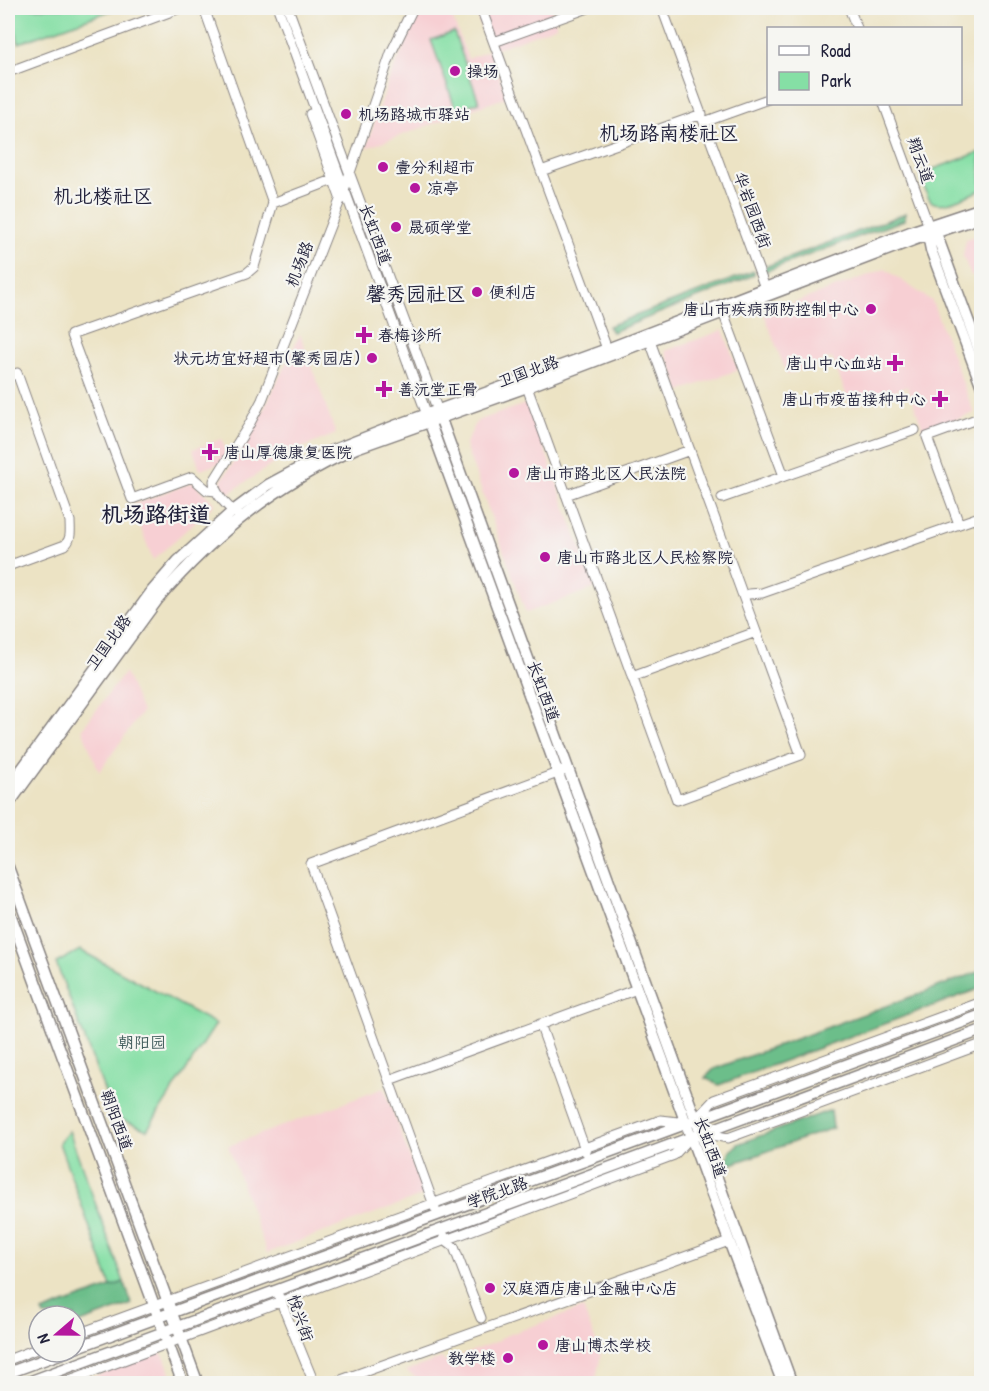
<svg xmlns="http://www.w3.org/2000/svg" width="989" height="1391" font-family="'Patrick Hand','LXGW WenKai TC',sans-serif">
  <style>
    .built { fill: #f7cfd3 }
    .green { fill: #85dfa5; stroke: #548070; stroke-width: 1.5 }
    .forest { fill: #6cbe8a; stroke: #477062; stroke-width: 1.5 }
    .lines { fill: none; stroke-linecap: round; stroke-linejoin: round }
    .minor-casing { stroke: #878280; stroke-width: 11 }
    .major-casing { stroke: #878280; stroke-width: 13 }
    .minor { stroke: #fff; stroke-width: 9 }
    .major { stroke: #fff; stroke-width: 10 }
    .poi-dot { fill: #b5179e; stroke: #f6f6f2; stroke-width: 2 }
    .labels { text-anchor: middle; stroke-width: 4.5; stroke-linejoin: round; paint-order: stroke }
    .poi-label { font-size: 16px; fill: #22223b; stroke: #f6f6f2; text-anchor: start }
    .street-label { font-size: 16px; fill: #22223b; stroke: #f6f6f2 }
    .park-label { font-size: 16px; fill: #405b5b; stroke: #f6f6f2 }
    .quarter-label { font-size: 20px; fill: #22223b; stroke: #f6f6f2 }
    .district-label { font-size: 22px; font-weight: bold; fill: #22223b; stroke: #f6f6f2 }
  </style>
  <rect width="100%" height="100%" fill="#f6f6f2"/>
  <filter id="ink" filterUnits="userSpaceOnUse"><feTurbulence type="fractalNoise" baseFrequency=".0167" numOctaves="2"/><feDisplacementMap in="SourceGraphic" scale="12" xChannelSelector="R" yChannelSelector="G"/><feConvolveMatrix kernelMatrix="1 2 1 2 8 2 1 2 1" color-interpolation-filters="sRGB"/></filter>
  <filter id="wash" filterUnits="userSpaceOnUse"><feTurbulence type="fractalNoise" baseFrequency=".008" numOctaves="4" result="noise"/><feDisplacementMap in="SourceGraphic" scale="24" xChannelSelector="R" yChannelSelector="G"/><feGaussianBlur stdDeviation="1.35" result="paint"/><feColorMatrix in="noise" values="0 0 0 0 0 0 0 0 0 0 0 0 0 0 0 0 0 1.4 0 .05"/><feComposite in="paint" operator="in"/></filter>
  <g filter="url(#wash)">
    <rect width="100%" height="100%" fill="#ece3c4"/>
    <!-- built -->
    <path class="built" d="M430,8h19l19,51 22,-9 -16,-42h77l6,18 -67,25 17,46 -141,51 23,-69 32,-68z
      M981,234v38l-10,4 -8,-20 3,-17z
      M885,269l47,32 42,112 -50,18 -17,-45 -56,21 -19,-49 -45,17 -23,-61z
      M723,330l15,40 -58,21 -15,-40z
      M300,334l36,100 -32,13 -25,13 -50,33 -7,-7 -1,-5 29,-43z
      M528,403l67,185 -69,25 -61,-168 12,-24z
      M222,439l5,17 -3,6 -24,8 -7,-21z
      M193,482l22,22 -62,56 -21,-55z
      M125,672l17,40 -43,60 -17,-43z
      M384,1088l40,107 -157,58 -39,-107z
      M583,1308l18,47 -6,28h-170l-19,-12 36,-13 2,4 54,-21 7,-5z
      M160,1352l5,6 9,25 -101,1z"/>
    <!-- green -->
    <path class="green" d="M8,8h110l-99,35z
      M454,32l25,70 -23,8 -25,-70z
      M980,152l1,38c-11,4 -40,20 -50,11 -6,-6 -8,-20 -11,-27z
      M80,950l136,74 -69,106 -33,-14 -58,-153z
      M69,1131l55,151 -13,4 -52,-143z"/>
    <!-- forest -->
    <path class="forest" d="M906,213l-2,7 -138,51 -4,-3z
      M754,271v4l-142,57 -4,-6z
      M981,971v17l-262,97 -14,-7 9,-9z
      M831,1110l2,18 -107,38 3,-13 9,-9z
      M124,1282l8,22 -57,21v-9h-31l-2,-4z"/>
  </g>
  <g filter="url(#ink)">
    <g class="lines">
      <defs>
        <path id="minor" d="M204,8l69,195 -19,64 -7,6 -176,62 61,164 60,-22 15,13 9,1
          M278,8l149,407
          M288,8l150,403
          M481,8l126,341
          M662,8l103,280
          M849,8l8,20
          M494,42l94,-34
          M8,72l172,-64
          M884,104l45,123
          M310,114l31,86
          M704,122l64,-23
          M541,171l161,-57
          M273,203l60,-23
          M723,312l61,164
          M973,333l9,-3
          M8,377l9,-4 53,148c0,9 2,18 -5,24l-57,21
          M527,387l150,413 124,-45 -151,-414
          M566,495l124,-45
          M722,498l193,-68
          M239,515c-11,-7 -25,-21 -25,-34l35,-56 13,-25 82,-210 47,-137 22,-45
          M959,524l-32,-87 55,-20
          M749,594l13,-1 220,-77
          M632,677l124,-45
          M540,1024l46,128
          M389,1080l248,-91
          M695,1120l19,-20 268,-98
          M702,1133l26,5 254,-94
          M435,1208l-124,-344 252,-93
          M444,1236l2,5 8,6 27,71
          M279,1297l35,86
          M75,1335l586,-215 26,3
          M8,1360l31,-12
          M59,1384l615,-229 16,-17
          M330,1384l399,-143"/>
        <path id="major" d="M929,228l-1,7 3,15 51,137
          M933,230l3,3 46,125
          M439,414l353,970
          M428,418l301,823 54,143
          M8,788l144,-197 26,-30 55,-50 35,-26 63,-34 66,-26 210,-76 306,-118 69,-23
          M8,805l150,-206c58,-67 117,-114 198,-151l171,-61 389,-148 66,-22
          M8,867l190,517
          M8,908l175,476
          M75,1348l907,-333
          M8,1373l57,-21
          M23,1384l959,-354"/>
      </defs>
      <!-- minor casing -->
      <use href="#minor" class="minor-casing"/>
      <!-- major casing -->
      <use href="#major" class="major-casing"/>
      <!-- minor -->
      <use href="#minor" class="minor"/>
      <!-- major -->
      <use href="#major" class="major"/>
    </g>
  </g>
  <!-- markers -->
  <g class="poi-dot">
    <circle cx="455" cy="71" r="6"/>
    <circle cx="346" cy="114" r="6"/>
    <circle cx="383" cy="167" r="6"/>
    <circle cx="415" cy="188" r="6"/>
    <circle cx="396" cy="227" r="6"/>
    <circle cx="477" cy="292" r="6"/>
    <circle cx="871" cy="309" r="6"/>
    <path d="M361 326h6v6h6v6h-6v6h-6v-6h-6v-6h6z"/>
    <circle cx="372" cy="358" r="6"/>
    <path d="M892 354h6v6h6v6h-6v6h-6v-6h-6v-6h6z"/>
    <path d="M381 380h6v6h6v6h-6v6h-6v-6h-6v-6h6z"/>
    <path d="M937 390h6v6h6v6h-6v6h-6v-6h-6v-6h6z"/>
    <path d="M207 443h6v6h6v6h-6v6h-6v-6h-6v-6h6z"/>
    <circle cx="514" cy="473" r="6"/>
    <circle cx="545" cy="557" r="6"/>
    <circle cx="490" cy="1288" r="6"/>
    <circle cx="543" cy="1345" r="6"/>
    <circle cx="508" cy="1358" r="6"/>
  </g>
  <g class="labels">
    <!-- poi labels -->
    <g class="poi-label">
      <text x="467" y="77">操场</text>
      <text x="358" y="120">机场路城市驿站</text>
      <text x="395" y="173">壹分利超市</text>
      <text x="427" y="194">凉亭</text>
      <text x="408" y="233">晟硕学堂</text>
      <text x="489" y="298">便利店</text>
      <text x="859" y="315" text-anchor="end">唐山市疾病预防控制中心</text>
      <text x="378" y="341">春梅诊所</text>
      <text x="360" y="364" text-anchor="end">状元坊宜好超市(馨秀园店)</text>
      <text x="882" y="369" text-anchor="end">唐山中心血站</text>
      <text x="398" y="395">善沅堂正骨</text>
      <text x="926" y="405" text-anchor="end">唐山市疫苗接种中心</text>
      <text x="224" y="458">唐山厚德康复医院</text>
      <text x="526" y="479">唐山市路北区人民法院</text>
      <text x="557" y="563">唐山市路北区人民检察院</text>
      <text x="502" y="1294">汉庭酒店唐山金融中心店</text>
      <text x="555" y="1351">唐山博杰学校</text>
      <text x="496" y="1364" text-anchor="end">教学楼</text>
    </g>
    <!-- street labels -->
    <g class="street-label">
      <text transform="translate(921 160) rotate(70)" y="6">翔云道</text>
      <text transform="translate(753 210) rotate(70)" y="6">华岩园西街</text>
      <text transform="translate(376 234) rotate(70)" y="6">长虹西道</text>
      <text transform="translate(299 264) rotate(-69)" y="6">机场路</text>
      <text transform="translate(528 371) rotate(-20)" y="6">卫国北路</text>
      <text transform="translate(108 642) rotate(-54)" y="6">卫国北路</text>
      <text transform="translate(544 691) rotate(70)" y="6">长虹西道</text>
      <text transform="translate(117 1120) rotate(70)" y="6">朝阳西道</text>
      <text transform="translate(711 1147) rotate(70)" y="6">长虹西道</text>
      <text transform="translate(497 1192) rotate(-20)" y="6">学院北路</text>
      <text transform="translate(301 1318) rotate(71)" y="6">悦兴街</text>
    </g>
    <!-- park labels -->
    <g class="park-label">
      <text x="142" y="1048">朝阳园</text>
    </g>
    <!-- quarter labels -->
    <g class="quarter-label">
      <text x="669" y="140">机场路南楼社区</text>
      <text x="103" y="203">机北楼社区</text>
      <text x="416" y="301">馨秀园社区</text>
    </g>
    <!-- district labels -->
    <g class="district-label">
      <text x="156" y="522">机场路街道</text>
    </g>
  </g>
  <!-- margin -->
  <rect width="989" height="1391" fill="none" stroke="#f6f6f2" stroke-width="30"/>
  <!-- legend -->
  <rect x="767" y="27" width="195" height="78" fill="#f6f6f2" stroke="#a1a1a9" stroke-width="1.5"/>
  <rect x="779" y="46" width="30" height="9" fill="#ffffff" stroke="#a1a1a9" stroke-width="1.5"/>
  <text x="821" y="57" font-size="18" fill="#22223b">Road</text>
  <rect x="779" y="72" width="30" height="18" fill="#85dfa5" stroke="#a1a1a9" stroke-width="1.5"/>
  <text x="821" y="87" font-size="18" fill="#22223b">Park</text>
  <!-- north arrow -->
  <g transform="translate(57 1334) rotate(250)"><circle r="28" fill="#f6f6f2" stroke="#a1a1a9" stroke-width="1.5"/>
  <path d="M0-4.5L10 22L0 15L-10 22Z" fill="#b5179e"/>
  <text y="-9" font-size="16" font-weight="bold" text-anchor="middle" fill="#22223b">N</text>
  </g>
</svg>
